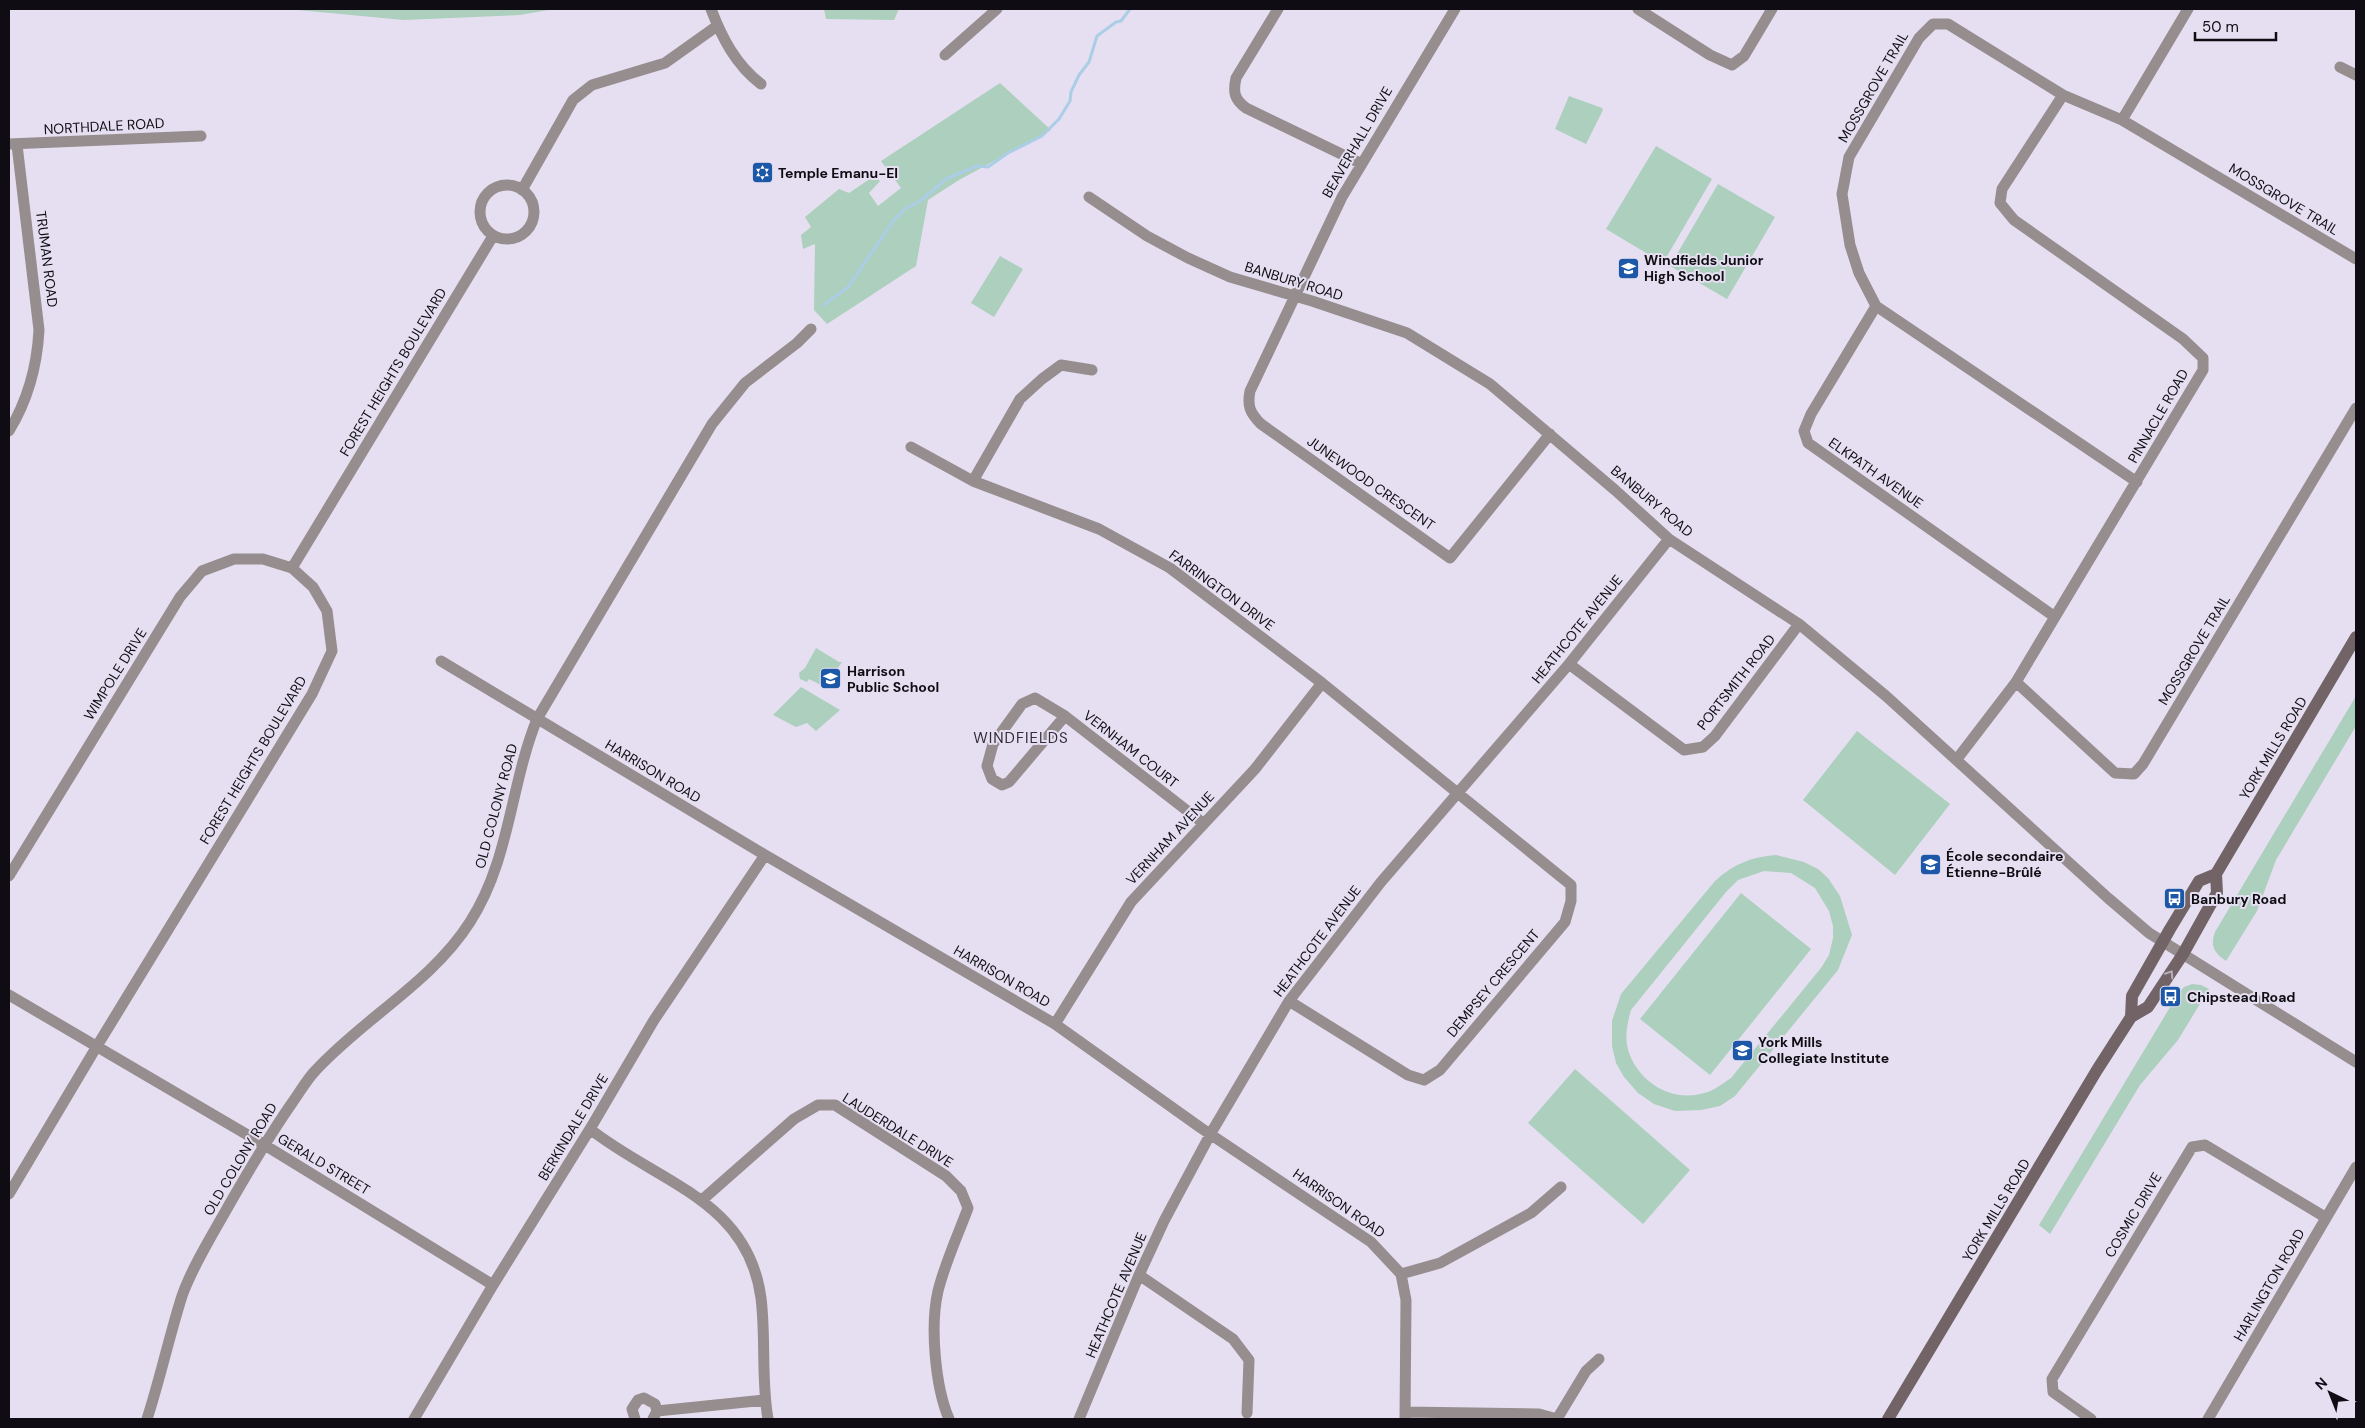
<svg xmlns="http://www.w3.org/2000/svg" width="2365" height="1428" font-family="'DM Sans',sans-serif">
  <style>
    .green { fill: #adcfbd; fill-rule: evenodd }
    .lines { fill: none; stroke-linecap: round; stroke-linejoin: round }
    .stream { stroke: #abcee6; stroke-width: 3 }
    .minor { stroke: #968d8e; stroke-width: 11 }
    .secondary { stroke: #726466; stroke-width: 12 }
    .oneway { stroke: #b7aeb9 }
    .labels { text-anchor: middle; stroke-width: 4; stroke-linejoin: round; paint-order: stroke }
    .street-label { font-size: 14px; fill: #0f0d13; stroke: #e5dff1 }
    .poi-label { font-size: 14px; font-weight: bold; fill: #0f0d13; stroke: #e5dff1; text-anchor: start }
    .neighbourhood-label { font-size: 15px; letter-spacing: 1px; fill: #312c3a; stroke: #e5dff1 }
  </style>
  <rect width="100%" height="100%" fill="#e5dff1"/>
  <!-- green -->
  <path class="green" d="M287,9h267l-34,6 -116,5z
    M824,9h75l-5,11 -68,-1z
    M1000,83l51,47 -92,50 -31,20 -12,66 -89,58 -13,-14 1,-66 -12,5 -2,-14 10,-8 -6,-10 34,-28 10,4 25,-17 6,5 -11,12 9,13 23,-18 -20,-27z
    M1569,96l33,12 1,2 -17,34 -31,-15z
    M1656,146l56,33 -49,84 -57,-34z
    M1718,184l57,33 -48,82 -57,-33z
    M1000,256l23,13 -29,48 -23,-14z
    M816,648l23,14h3l-17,25 -16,-8 -2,3 -7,-3 -1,-6 6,-5z
    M801,687l39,23 -24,21 -9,-8 -11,4 -23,-12z
    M2356,696v30l-80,134 -19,51 -31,50c-12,-8 -16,-15 -11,-29z
    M1857,731l93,73 -55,71 -92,-75z
    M1776,855l28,7 14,7 10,9 12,18 12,39 -14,35 -103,126 -15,10 -19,4 -26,1 -21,-7 -16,-11 -14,-16 -8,-14 -4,-17v-25l9,-27 94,-113c19,-17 36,-24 61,-26zM1764,871l27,2 24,15 14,23 4,15v12l-4,17 -8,13 -90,110c-10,7 -19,14 -31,16 -33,8 -67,-17 -73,-49 -2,-12 1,-24 4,-35l95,-118 12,-12z
    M1741,893l70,56 -101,126 -70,-56z
    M2192,984l9,1 8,4 -31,51 -38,45 -90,149 -11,-9 139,-231 6,-7z
    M1575,1069l115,101 -47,54 -115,-101z"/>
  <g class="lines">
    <!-- stream -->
    <path class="stream" d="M824,305l24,-18 46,-67 12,-12 13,-6 27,-23 31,-13 11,1 20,-14 34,-17 17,-17 11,-18 1,-9 8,-17 10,-13 8,-26 19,-14 5,-1 9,-12"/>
    <!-- minor -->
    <path class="minor" d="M711,9c11,29 25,56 50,75
      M1278,9l-42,69c-3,14 -2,21 10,30l114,55
      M1455,9l-113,188 -92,194c-3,15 0,22 11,33l189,134 100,-124
      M1638,9l72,46 22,10 12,-9 28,-47
      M945,55l52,-46
      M2340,67l16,8
      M2122,120l66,-111
      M9,144l192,-8
      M480 212a27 27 0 1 1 54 0a27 27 0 1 1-54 0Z
      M522,190l51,-90 19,-15 73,-22 52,-37
      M1089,197l58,39 41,22 42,19 82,24 95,32 83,51 125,106 54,49 130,85 87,72 222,202 41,35 207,129
      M1876,306l-65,108 -7,17 4,12 247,174
      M9,431c19,-31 28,-64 30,-101l-22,-185
      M911,447l62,34 126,48 71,39 152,115 249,202v16l-6,21 -125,148 -16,10 -16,-5 -119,-74
      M973,481l47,-82 22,-20 19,-14 31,5
      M2137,482l-261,-176 -17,-33 -9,-28 -8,-51 7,-37 70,-119 14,-14h15l115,71 59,25 234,139
      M292,568l201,-332
      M441,661l324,194 290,169 146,104 170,114 30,32 5,26 -1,119
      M1569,664l115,86 19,-3 12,-11 84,-112
      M2016,682l99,91 19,1 9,-10 213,-356
      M1065,716l-56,66 -7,3 -10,-6 -5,-13 6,-22 29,-40 13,-6 30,18 138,107
      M1957,759l59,-77 187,-312v-12l-20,-19 -169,-119 -14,-17 2,-14 61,-94
      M9,876l171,-279 22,-26 32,-12h29l29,9 21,19 14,24 5,40 -20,43 -215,352 -88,148
      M9,995l254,149 230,141
      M1055,1024l76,-122 124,-133 67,-86
      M590,1129c67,53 158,71 171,169 5,40 0,81 7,121
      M702,1200l92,-81 24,-14h17l111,71 15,15 7,17c-10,27 -23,55 -30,83 -8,35 -3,95 11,128
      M1401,1274l39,-11 91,-50 30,-26
      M1139,1275l94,64 16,21 -2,53
      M657,1411l108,-11
      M1405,1412l134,2 18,5
      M147,1419c13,-40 22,-82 35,-123 10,-29 32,-64 47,-91 20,-35 40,-69 63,-102 8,-11 15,-24 24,-33 49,-53 115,-87 154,-148 40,-62 40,-136 67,-203l175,-295 33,-41 52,-40 14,-14
      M414,1419l79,-134 97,-156 64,-109 111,-165
      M635,1419l-3,-10 6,-9 6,-2 11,6 2,7 -4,8
      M1079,1419l60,-144 25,-54 47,-88 78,-132 92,-119 188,-218 100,-125
      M1557,1419l29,-48 13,-12
      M2091,1419l-38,-27 -1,-13 140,-232 13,-2 120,72
      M2208,1419l148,-252"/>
    <!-- secondary -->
    <path class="secondary" d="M2131,1017l1,-21 38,-67 29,-48 17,-7
      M1888,1419l209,-349 34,-53 17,-10 35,-53 34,-61 -1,-19 140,-237"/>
  </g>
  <!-- one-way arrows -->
  <defs><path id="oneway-chevron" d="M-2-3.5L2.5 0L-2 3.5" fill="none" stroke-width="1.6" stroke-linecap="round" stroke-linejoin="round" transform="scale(1.25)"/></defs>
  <use class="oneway" href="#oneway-chevron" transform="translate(2170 974) rotate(-57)"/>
  <!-- icons -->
  <defs>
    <symbol id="synagogue-square" viewBox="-11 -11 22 22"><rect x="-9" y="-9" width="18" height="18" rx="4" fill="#1d57a8" stroke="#e5dff1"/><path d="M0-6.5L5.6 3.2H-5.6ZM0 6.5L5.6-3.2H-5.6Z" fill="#fff"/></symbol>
    <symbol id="school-square" viewBox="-11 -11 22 22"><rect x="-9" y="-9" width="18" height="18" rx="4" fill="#1d57a8" stroke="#e5dff1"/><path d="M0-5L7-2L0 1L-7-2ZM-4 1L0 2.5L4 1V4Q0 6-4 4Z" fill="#fff"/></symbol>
    <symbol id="bus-square" viewBox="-11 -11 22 22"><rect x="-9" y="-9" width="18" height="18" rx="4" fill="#1d57a8" stroke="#e5dff1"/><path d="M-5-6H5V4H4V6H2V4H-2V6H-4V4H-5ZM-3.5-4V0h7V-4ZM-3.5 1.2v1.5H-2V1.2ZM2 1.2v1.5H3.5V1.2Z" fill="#fff"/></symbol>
  </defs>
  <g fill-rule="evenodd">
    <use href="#synagogue-square" x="750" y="160" width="25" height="25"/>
    <use href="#school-square" x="1616" y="256" width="25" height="25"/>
    <use href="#school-square" x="818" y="666" width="25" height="25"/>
    <use href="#school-square" x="1918" y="852" width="25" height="25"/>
    <use href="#bus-square" x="2162" y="886" width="25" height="25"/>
    <use href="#bus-square" x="2158" y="984" width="25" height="25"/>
    <use href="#school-square" x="1730" y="1038" width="25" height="25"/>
  </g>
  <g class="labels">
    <!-- street labels -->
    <g class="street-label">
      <text transform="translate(1873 87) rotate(-60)" y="5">MOSSGROVE TRAIL</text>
      <text transform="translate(104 126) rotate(-3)" y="5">NORTHDALE ROAD</text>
      <text transform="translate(1357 142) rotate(-60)" y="5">BEAVERHALL DRIVE</text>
      <text transform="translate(2284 199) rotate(31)" y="5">MOSSGROVE TRAIL</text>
      <text transform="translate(47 259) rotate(83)" y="5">TRUMAN ROAD</text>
      <text transform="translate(1294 281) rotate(17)" y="5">BANBURY ROAD</text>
      <text transform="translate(393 372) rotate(-59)" y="5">FOREST HEIGHTS BOULEVARD</text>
      <text transform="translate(2158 416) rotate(-60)" y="5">PINNACLE ROAD</text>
      <text transform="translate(1876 473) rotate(35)" y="5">ELKPATH AVENUE</text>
      <text transform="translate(1371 483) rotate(35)" y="5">JUNEWOOD CRESCENT</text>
      <text transform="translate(1652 501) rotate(40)" y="5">BANBURY ROAD</text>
      <text transform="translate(1222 590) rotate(36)" y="5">FARRINGTON DRIVE</text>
      <text transform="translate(1577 629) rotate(-51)" y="5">HEATHCOTE AVENUE</text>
      <text transform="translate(2194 650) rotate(-59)" y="5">MOSSGROVE TRAIL</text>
      <text transform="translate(115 674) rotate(-58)" y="5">WIMPOLE DRIVE</text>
      <text transform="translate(1736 682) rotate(-52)" y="5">PORTSMITH ROAD</text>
      <text transform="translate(2273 748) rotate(-59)" y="5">YORK MILLS ROAD</text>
      <text transform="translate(1131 749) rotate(38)" y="5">VERNHAM COURT</text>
      <text transform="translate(253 760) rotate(-59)" y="5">FOREST HEIGHTS BOULEVARD</text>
      <text transform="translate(653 771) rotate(31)" y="5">HARRISON ROAD</text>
      <text transform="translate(496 806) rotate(-75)" y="5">OLD COLONY ROAD</text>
      <text transform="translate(1170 838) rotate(-47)" y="5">VERNHAM AVENUE</text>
      <text transform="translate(1317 941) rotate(-53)" y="5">HEATHCOTE AVENUE</text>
      <text transform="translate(1002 976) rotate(30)" y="5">HARRISON ROAD</text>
      <text transform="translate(1493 983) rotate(-50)" y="5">DEMPSEY CRESCENT</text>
      <text transform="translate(573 1127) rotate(-59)" y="5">BERKINDALE DRIVE</text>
      <text transform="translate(898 1130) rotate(32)" y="5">LAUDERDALE DRIVE</text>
      <text transform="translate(240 1159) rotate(-59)" y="5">OLD COLONY ROAD</text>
      <text transform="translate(324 1164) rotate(31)" y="5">GERALD STREET</text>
      <text transform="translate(1339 1203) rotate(35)" y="5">HARRISON ROAD</text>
      <text transform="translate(1996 1210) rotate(-59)" y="5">YORK MILLS ROAD</text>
      <text transform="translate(2133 1215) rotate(-59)" y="5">COSMIC DRIVE</text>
      <text transform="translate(2269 1285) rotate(-60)" y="5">HARLINGTON ROAD</text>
      <text transform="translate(1116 1295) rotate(-67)" y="5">HEATHCOTE AVENUE</text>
    </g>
    <!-- poi labels -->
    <g class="poi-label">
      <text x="778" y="178">Temple Emanu-El</text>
      <text x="1644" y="265">Windfields Junior<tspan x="1644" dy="16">High School</tspan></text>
      <text x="847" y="676">Harrison<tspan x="847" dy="16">Public School</tspan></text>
      <text x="1946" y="861">École secondaire<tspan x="1946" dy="16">Étienne-Brûlé</tspan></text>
      <text x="2191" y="904">Banbury Road</text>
      <text x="2187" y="1002">Chipstead Road</text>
      <text x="1758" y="1047">York Mills<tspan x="1758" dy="16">Collegiate Institute</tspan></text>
    </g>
    <!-- neighbourhood labels -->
    <g class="neighbourhood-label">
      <text x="1021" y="743">WINDFIELDS</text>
    </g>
  </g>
  <!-- border -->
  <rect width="2365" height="1428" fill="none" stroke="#0f0d13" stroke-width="20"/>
  <!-- north arrow -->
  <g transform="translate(2330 1393) rotate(317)" stroke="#e5dff1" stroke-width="4" paint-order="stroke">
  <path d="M0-4L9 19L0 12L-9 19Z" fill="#0f0d13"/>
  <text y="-8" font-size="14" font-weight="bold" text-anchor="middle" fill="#0f0d13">N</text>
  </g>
  <!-- scale -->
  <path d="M2195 32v8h81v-8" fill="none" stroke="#0f0d13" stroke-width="2.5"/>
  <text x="2202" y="32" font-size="15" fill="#0f0d13" stroke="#e5dff1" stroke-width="4" paint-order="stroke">50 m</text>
</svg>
